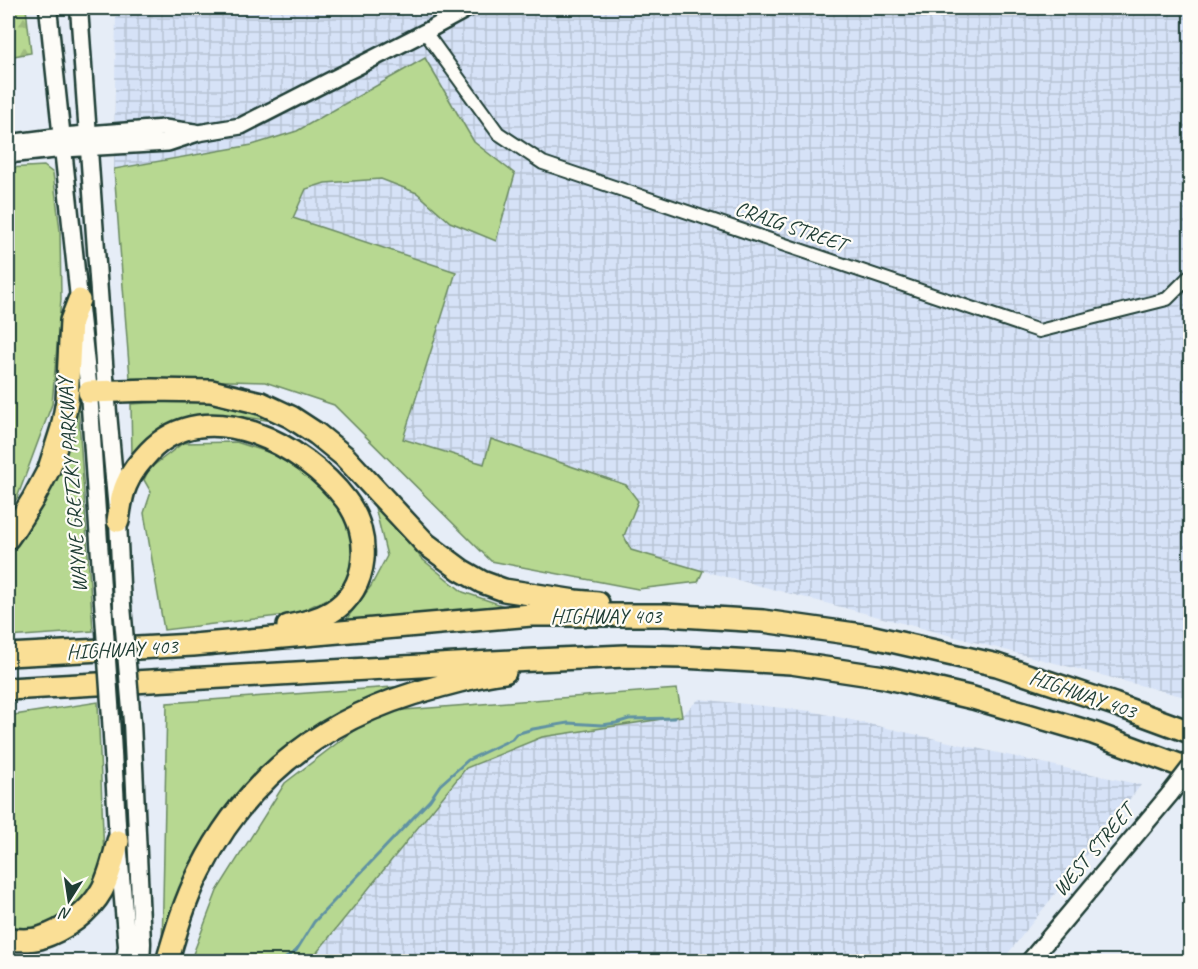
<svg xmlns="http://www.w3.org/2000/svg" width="1198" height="969" font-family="Caveat,sans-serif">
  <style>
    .industrial { fill: url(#industrial-grid) }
    .grass { fill: #b7d891; stroke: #6b8a62; stroke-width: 1.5 }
    .forest { fill: url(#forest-firs); stroke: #6b8a62; stroke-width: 1.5 }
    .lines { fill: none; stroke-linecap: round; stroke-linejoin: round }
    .stream { stroke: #6092a3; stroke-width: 3 }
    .minor-casing { stroke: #1f3d34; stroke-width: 16 }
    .tertiary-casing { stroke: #1f3d34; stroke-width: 20 }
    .secondary-casing { stroke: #1f3d34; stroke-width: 21 }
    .motorway-casing { stroke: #1f3d34; stroke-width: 26 }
    .minor { stroke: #fdfcf7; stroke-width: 12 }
    .tertiary { stroke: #fdfcf7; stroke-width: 15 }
    .secondary { stroke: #fdfcf7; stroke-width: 16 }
    .motorway { stroke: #fadf96; stroke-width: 21 }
    .secondary-bridge-casing { stroke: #1f3d34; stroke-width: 21; stroke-linecap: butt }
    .secondary-bridge { stroke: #fdfcf7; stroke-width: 16 }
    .labels { text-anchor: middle; stroke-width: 4.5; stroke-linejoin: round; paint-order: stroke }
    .street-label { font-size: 21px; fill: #1f3d34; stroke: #fdfcf7 }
  </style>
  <defs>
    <pattern id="industrial-grid" width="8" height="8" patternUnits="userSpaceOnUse" patternTransform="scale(1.5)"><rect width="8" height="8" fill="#d6e2f7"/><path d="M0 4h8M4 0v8" fill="none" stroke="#b7c3d4"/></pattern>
    <pattern id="forest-firs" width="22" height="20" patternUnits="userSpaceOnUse" patternTransform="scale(1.5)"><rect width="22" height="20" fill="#b7d891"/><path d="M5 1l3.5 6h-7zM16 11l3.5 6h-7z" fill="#9dba7e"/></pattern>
  </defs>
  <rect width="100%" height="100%" fill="#e6edf7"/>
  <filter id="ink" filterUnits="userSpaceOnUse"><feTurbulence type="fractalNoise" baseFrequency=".0167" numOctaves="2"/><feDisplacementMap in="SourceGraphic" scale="12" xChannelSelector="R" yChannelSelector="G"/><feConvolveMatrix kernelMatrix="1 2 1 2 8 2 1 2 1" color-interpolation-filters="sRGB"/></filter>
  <g filter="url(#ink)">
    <!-- industrial -->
    <path class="industrial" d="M116,8h1074v683l-5,6 -482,-126 -72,-21 -7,-14 14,-35 -147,-61 -6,24 -82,-25 52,-167 -162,-54 13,-29 19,-6 56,-5 36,15 33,29 45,19 20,-67 -41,-32 -49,-84 -128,73 -45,14 -138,24z
      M699,699l112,12 330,74 -139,176 -692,1 156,-194 76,-31 139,-21z"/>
    <!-- grass -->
    <path class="grass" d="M425,58l49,84 41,32 -19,67 -46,-19 -33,-29 -36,-14 -56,4 -19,6 -13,29 163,54 -53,167 81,25 7,-25 135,46 12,16 -14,35 7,14 72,21 -5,11 -60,7 -147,-28 -157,-156 -69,-23 -135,-4 -16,-209 138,-24 45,-14z
      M44,166l9,7 7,58 1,68 -9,105 -35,94 -9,11v-179l2,-4 -2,-46v-112z
      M77,390l16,241 -85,6v-85l37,-61z
      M161,402h60l52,19 -35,-5 -42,1 -64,38 -1,-51z
      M236,442l44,14 50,36 24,38 3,33 -19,31 -43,20 -131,16 -20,-117 7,-21 -7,-12 5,-11 34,-26z
      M373,499l49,60 41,33 65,22 -183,7 26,-35 16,-30z
      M408,686l-175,123 -44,60 -27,81 5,-247z
      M677,689l5,27 -140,21 -76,31 -156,193 -120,1 27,-71 68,-108 93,-71z
      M98,702l6,156 -9,29 -34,34 -33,9 -20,-4v-210z"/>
    <!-- forest -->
    <path class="forest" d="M8,8h18l5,45 -23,4z"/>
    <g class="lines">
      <!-- stream -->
      <path class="stream" d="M280,962l16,-11 18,-29 116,-122 10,-15 28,-25 44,-21 4,-5 17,-5 35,-6 34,2 14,-2 13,-4 46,-1"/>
      <defs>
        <path id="minor" d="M425,32l73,101 45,30 496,168 128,-32 23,-23"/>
        <path id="tertiary" d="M8,143l54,-7 102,-8 31,4
          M8,155l56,-6 104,-6 30,-10 43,-7 184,-94 44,-24"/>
        <path id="secondary" d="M48,8l41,384 14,210
          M79,8l27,383 12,130 4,85
          M111,718l7,123 9,105 -2,16
          M132,722l10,221 -1,19
          M1029,962l141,-168"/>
        <path id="motorway" d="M89,392l63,-2 59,1 50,12 30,14 26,17 27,22 82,88 35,26 21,12 22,8 71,11 23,2
          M118,521c2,-12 3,-25 8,-36 5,-13 14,-23 23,-33 58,-61 156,-6 197,48 26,34 24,89 -15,112 -14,8 -28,11 -43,14
          M8,538l7,-10 18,-29 16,-30 13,-41 5,-27 4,-80 8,-21
          M8,655l185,-10 338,-30h134l98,6 106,15 128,29 117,39 76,28
          M8,689l484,-27 134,-6 56,1 109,6 93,14 89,21 120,35 97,36
          M8,939c10,1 22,2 32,-1 25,-8 49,-25 62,-48 8,-15 12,-33 16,-49
          M167,962c9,-31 18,-62 33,-91 48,-97 130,-156 233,-183 24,-6 48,-14 72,-16"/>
      </defs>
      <!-- minor casing -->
      <use href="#minor" class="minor-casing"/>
      <!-- tertiary casing -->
      <use href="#tertiary" class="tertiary-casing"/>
      <!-- secondary casing -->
      <use href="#secondary" class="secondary-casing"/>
      <!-- motorway casing -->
      <use href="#motorway" class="motorway-casing"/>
      <!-- minor -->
      <use href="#minor" class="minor"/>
      <!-- tertiary -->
      <use href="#tertiary" class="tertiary"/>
      <!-- secondary -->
      <use href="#secondary" class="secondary"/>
      <!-- motorway -->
      <use href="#motorway" class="motorway"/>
      <defs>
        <path id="secondary-bridge" d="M103,602l8,116
          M122,606l10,116
          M1170,794l20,-26"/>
      </defs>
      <!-- secondary-bridge casing -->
      <use href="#secondary-bridge" class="secondary-bridge-casing"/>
      <!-- secondary-bridge -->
      <use href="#secondary-bridge" class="secondary-bridge"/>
    </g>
  </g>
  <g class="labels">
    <!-- street labels -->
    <g class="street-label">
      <text transform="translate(791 226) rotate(19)" y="7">CRAIG STREET</text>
      <text transform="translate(72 485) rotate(-94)" y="7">WAYNE GRETZKY PARKWAY</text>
      <text x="606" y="623">HIGHWAY 403</text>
      <text transform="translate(122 649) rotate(-3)" y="7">HIGHWAY 403</text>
      <text transform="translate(1083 694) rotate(19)" y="7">HIGHWAY 403</text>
      <text transform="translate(1093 850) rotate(-50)" y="7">WEST STREET</text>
    </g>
  </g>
  <!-- margin -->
  <rect width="1198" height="969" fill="none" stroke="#fdfcf7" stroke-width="30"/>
  <rect x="15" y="15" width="1168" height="939" fill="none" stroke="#1f3d34" stroke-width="2" filter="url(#ink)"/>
  <!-- north arrow -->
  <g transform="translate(69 900) rotate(192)" stroke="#fdfcf7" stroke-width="4.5" paint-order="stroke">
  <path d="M0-4.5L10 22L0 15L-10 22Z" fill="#1f3d34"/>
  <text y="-9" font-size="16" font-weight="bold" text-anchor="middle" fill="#1f3d34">N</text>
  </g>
</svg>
